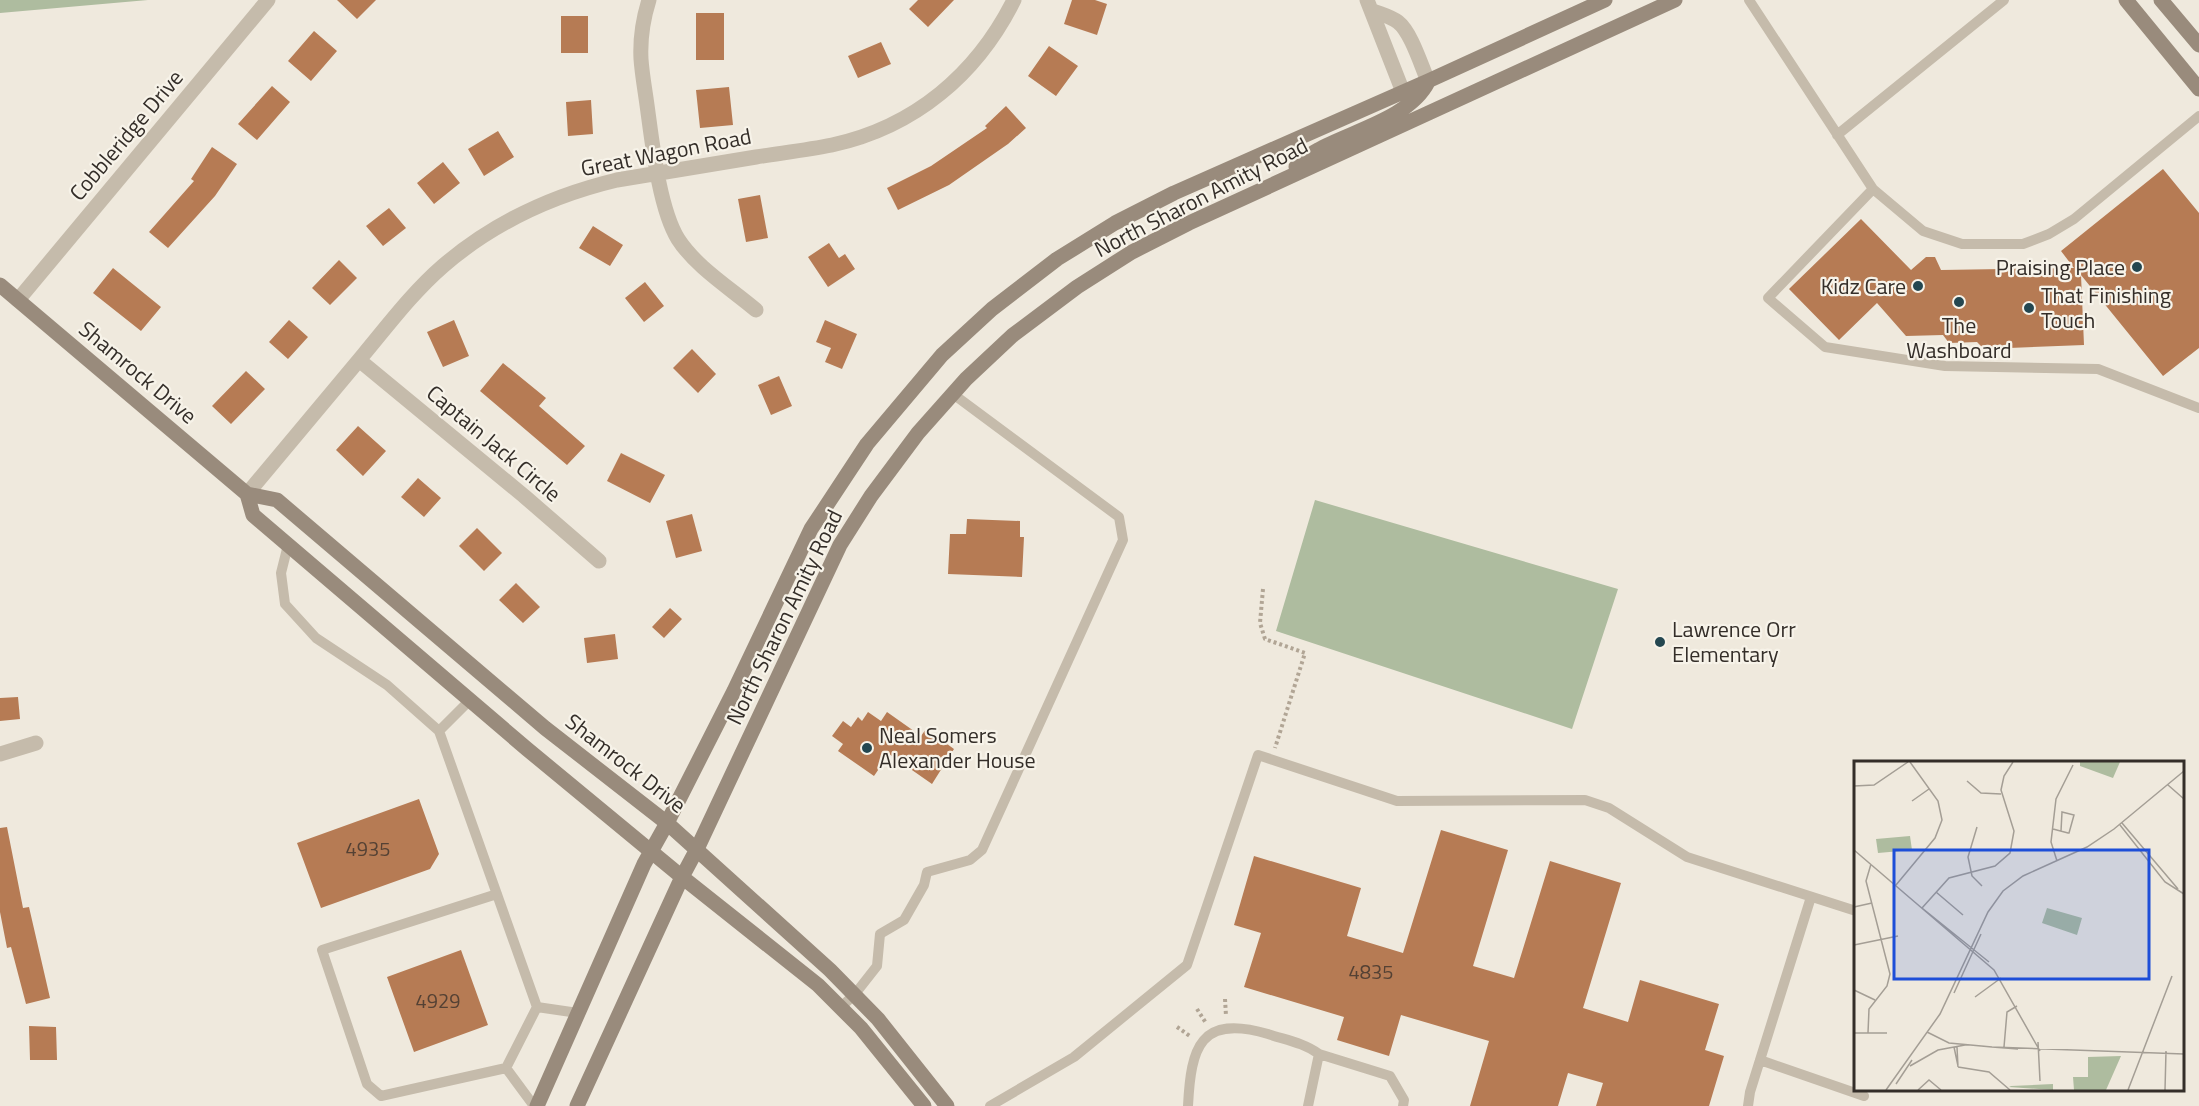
<svg xmlns="http://www.w3.org/2000/svg" width="2199" height="1106" font-family="'Titillium Web',sans-serif">
  <style>
    .green { fill: #aebc9f }
    .building { fill: #b67b54 }
    .lines { fill: none; stroke-linecap: round; stroke-linejoin: round }
    .path { stroke: #b1a595; stroke-width: 4; stroke-dasharray: 3 3; stroke-linecap: butt }
    .lane { stroke: #c5bbab; stroke-width: 10 }
    .street { stroke: #c5bbab; stroke-width: 15 }
    .secondary { stroke: #998b7c; stroke-width: 15 }
    .poi-dot { fill: #244750; stroke: #f7f3e9; stroke-width: 2 }
    .labels { text-anchor: middle; stroke-width: 4.5; stroke-linejoin: round; paint-order: stroke }
    .number-label { font-size: 20px; fill: #544134 }
    .street-label { font-size: 22px; fill: #342e29; stroke: #f7f3e9 }
    .poi-label { font-size: 22px; fill: #342e29; stroke: #f7f3e9; text-anchor: start }
    .inset-road { fill: none; stroke: #a49e95; stroke-width: 1.5 }
    .view { fill: #1d4ed8; fill-opacity: 0.15; stroke: #1d4ed8; stroke-width: 3 }
    .inset-edge { fill: none; stroke: #342e29; stroke-width: 3 }
  </style>
  <rect width="100%" height="100%" fill="#efe9dd"/>
  <!-- green -->
  <path class="green" d="M0,0h148l-148,13z
    M1315,500l303,89 -46,140 -296,-98z"/>
  <!-- building -->
  <path class="building" d="M337,0h39l-19,19z
    M918,0h36l-26,27 -19,-18z
    M1072,0h23l12,4 -10,31 -33,-11z
    M696,13h28v47h-28z
    M561,16h27v37h-27z
    M314,31l23,20 -26,30 -23,-20z
    M881,42l10,22 -33,14 -10,-22z
    M1049,46l29,20 -22,30 -28,-20z
    M272,86l18,16 -33,38 -19,-16z
    M729,87l4,38 -33,3 -4,-38z
    M591,100l2,34 -25,2 -2,-34z
    M1006,106l20,22 -18,16 -59,41 -51,25 -11,-22 44,-22 56,-38 -2,-2z
    M498,131l16,26 -30,19 -16,-27z
    M212,147l25,17 -22,32 -47,52 -19,-16 45,-51 -3,-2z
    M443,162l17,21 -26,21 -17,-21z
    M2163,169l36,44v135l-36,28 -82,-101 3,70 -100,4 -7,-7 -28,1 -6,-8 -37,1 -29,-33 -38,37 -50,-51 72,-70 50,51 15,-13h9l6,13 133,-2 -13,-17z
    M760,195l8,43 -22,4 -8,-43z
    M389,208l17,20 -23,18 -17,-20z
    M593,226l30,19 -13,21 -31,-18z
    M829,243l10,15 6,-4 10,15 -27,18 -20,-30z
    M339,260l18,18 -27,27 -18,-17z
    M113,268l48,39 -20,24 -48,-38z
    M645,282l19,24 -20,16 -19,-24z
    M289,320l19,17 -20,22 -19,-17z
    M454,320l15,36 -26,11 -16,-35z
    M825,320l32,14 -15,35 -17,-7 6,-14 -15,-6z
    M692,349l24,25 -18,19 -25,-25z
    M503,363l43,35 -7,8 46,40 -18,19 -87,-74z
    M246,371l19,18 -34,35 -19,-18z
    M779,376l13,30 -21,9 -13,-30z
    M358,426l28,25 -23,25 -27,-26z
    M621,453l44,22 -15,28 -43,-22z
    M418,478l23,20 -17,19 -23,-20z
    M692,514l10,37 -26,7 -10,-37z
    M967,519l53,2v16h4l-2,40 -74,-3 2,-40h16z
    M477,528l25,25 -18,18 -25,-25z
    M516,583l24,24 -17,16 -24,-23z
    M670,608l12,11 -18,19 -12,-11z
    M615,634l3,25 -31,4 -3,-25z
    M18,697l2,22 -20,2v-23z
    M868,712l13,9 6,-9 34,24 5,-7 28,20 -22,35 -43,-30 -15,22 -36,-25 5,-7 -11,-8 11,-15 8,6 7,-10 4,4z
    M419,799l20,55 -9,15 -109,39 -24,-65z
    M7,827l16,81 6,-1 21,91 -24,6 -15,-57 -4,1 -7,-36v-84z
    M1441,830l67,20 -35,116 41,12 36,-117 71,22 -38,125 45,14 12,-42 79,24 -14,46 19,6 -15,50h-113l7,-23 -35,-10 -10,33h-88l19,-65 -88,-26 -12,41 -52,-16 7,-23 -100,-30 17,-54 -27,-8 20,-69 107,32 -14,48 56,17z
    M461,950l27,75 -74,27 -27,-75z
    M29,1026l27,1 1,33h-27z"/>
  <g class="lines">
    <!-- path -->
    <path class="path" d="M1263,589l-3,34 5,16 40,14 -30,95
      M1225,999l1,17
      M1197,1009l9,14
      M1177,1027l14,10"/>
    <!-- lane -->
    <path class="lane" d="M1749,0l124,189 50,42 39,13h61l26,-10 25,-15 125,-103
      M1837,135l167,-135
      M1873,189l-105,109 57,49 120,19 153,3 101,39
      M288,545l-7,28 4,31 31,34 71,47 52,46
      M470,700l-31,31 98,276 41,6
      M497,894l-175,56 45,134 14,12 125,-28 31,-61
      M841,1007l14,-13 22,-28 3,-32 24,-14 20,-35 3,-13 43,-12 12,-10 141,-310 -4,-23 -166,-123
      M1319,1054l71,22 14,24 -1,6
      M1760,1060l104,36
      M506,1068l28,38
      M990,1106l84,-49 113,-92 71,-210 139,46 188,-1 24,8 78,49 169,54
      M1188,1106c3,-59 12,-92 80,-72 18,6 36,9 51,20l-11,52
      M1748,1106l2,-14 61,-195"/>
    <!-- street -->
    <path class="street" d="M649,0c-6,19 -9,39 -8,59 1,15 4,31 6,46 5,36 12,103 31,134 18,28 52,49 78,71
      M1367,0l36,92
      M1371,10c9,4 19,6 27,12 13,10 23,43 30,59
      M18,300l250,-300
      M359,360l165,136 75,65
      M247,494c39,-46 78,-93 117,-140 25,-30 49,-62 79,-88 50,-43 111,-71 174,-86 46,-8 93,-15 139,-23 25,-4 51,-7 76,-12 83,-18 145,-71 182,-145
      M0,754l36,-11"/>
    <!-- secondary -->
    <path class="secondary" d="M2126,0l73,89
      M2161,0l38,45
      M1296,167c7,-6 14,-13 22,-17 34,-19 92,-32 110,-68
      M0,285l247,209 30,6 268,228 122,95 163,147 48,49 69,87
      M247,494l6,21 274,234 155,128 136,108 43,43 63,78
      M537,1106l107,-242 23,-41 67,-132 77,-162 56,-85 75,-89 50,-46 65,-50 58,-36 59,-30 254,-112 177,-81
      M577,1106l105,-229 15,-28 143,-304 31,-49 47,-63 48,-54 47,-44 64,-48 55,-35 57,-29 486,-223"/>
  </g>
  <!-- markers -->
  <g class="poi-dot">
    <circle cx="2137" cy="267" r="6"/>
    <circle cx="1918" cy="286" r="6"/>
    <circle cx="1959" cy="302" r="6"/>
    <circle cx="2029" cy="308" r="6"/>
    <circle cx="1660" cy="642" r="6"/>
    <circle cx="867" cy="748" r="6"/>
  </g>
  <g class="labels">
    <!-- number labels -->
    <g class="number-label">
      <text x="368" y="856">4935</text>
      <text x="1371" y="979">4835</text>
      <text x="438" y="1008">4929</text>
    </g>
    <!-- street labels -->
    <g class="street-label">
      <text transform="translate(126 135) rotate(-50)" y="8">Cobbleridge Drive</text>
      <text transform="translate(666 152) rotate(-11)" y="8">Great Wagon Road</text>
      <text transform="translate(1201 197) rotate(-27)" y="8">North Sharon Amity Road</text>
      <text transform="translate(138 372) rotate(40)" y="8">Shamrock Drive</text>
      <text transform="translate(494 443) rotate(40)" y="8">Captain Jack Circle</text>
      <text transform="translate(784 617) rotate(-64)" y="8">North Sharon Amity Road</text>
      <text transform="translate(626 763) rotate(38)" y="8">Shamrock Drive</text>
    </g>
    <!-- poi labels -->
    <g class="poi-label">
      <text x="2125" y="275" text-anchor="end">Praising Place</text>
      <text x="1906" y="294" text-anchor="end">Kidz Care</text>
      <text x="2041" y="303">That Finishing<tspan x="2041" dy="25">Touch</tspan></text>
      <text x="1959" y="333" text-anchor="middle">The<tspan x="1959" dy="25">Washboard</tspan></text>
      <text x="1672" y="637">Lawrence Orr<tspan x="1672" dy="25">Elementary</tspan></text>
      <text x="879" y="743">Neal Somers<tspan x="879" dy="25">Alexander House</tspan></text>
    </g>
  </g>
  <!-- overview -->
  <g transform="translate(1854 761)">
    <rect width="330" height="330" fill="#efe9dd"/>
    <path d="M226,1h40l-7,16 -33,-12zM56,75l2,14 -34,3 -2,-14zM193,147l35,10 -5,17 -35,-12zM267,295l-15,34h-32l-1,-13h15v-20zM199,323v6l-44,-3 2,-1z" fill="#aebc9f"/>
    <path class="inset-road" d="M113,20l14,12 20,1M314,24l16,14M0,25l20,-1 34,-23M58,40l17,-12M268,62l56,66M266,64l45,57 19,12M123,66l-9,30 4,19 10,10M199,68l15,4h1l5,-18 -12,-3 -1,19M0,89l140,120 46,81M203,100l-6,-19 5,-43 17,-34M42,124l39,-47 7,-18 -4,-19 -28,-39M82,131l27,23M0,146l18,-4M68,147l67,54M68,147l27,-30 46,-12 15,-13 4,-22 -13,-41 3,-14 9,-14M0,184l44,-9M0,229l21,10M100,232l27,-59M121,236l26,-19M73,271l22,11 43,4M0,272h33M14,272l1,-24 18,-23 3,-12 -24,-93 5,-17M184,281l2,39M100,286l4,19M103,286l1,20M150,286l3,-35 10,-6M164,288l-26,-2 192,7M56,305l28,-16 27,-5M104,306l31,5 21,18M42,323l16,-24M32,329l54,-76 48,-102 15,-21 20,-15 64,-29 27,-18 70,-58M64,329l11,-10 12,10M274,329l44,-114M311,329l1,-39"/>
    <path class="view" d="M40,89h255v129h-255z"/>
    <rect width="330" height="330" class="inset-edge"/>
  </g>
</svg>
